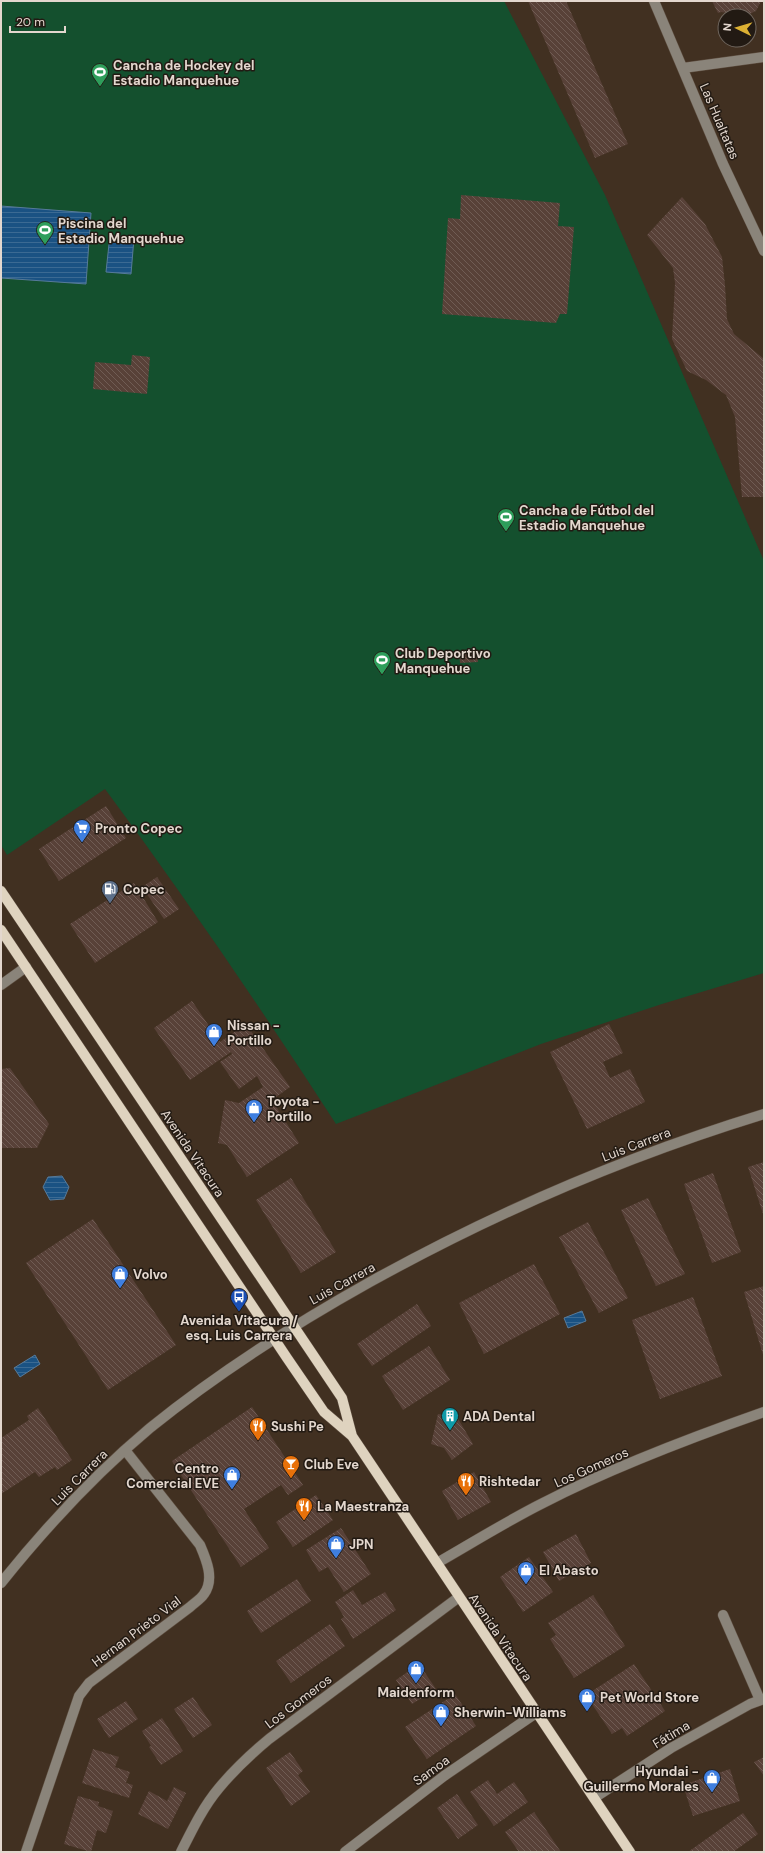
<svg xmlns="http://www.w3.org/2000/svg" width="765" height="1853" font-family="'DM Sans',sans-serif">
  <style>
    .green { fill: #14502e }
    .water { fill: url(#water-rules); stroke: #567a9a }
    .building { fill: url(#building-back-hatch) }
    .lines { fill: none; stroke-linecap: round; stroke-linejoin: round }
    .minor-casing { stroke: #5e4e40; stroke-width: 11 }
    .major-casing { stroke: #5e4e40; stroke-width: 11 }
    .minor { stroke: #8a847a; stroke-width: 10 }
    .major { stroke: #dfd3bf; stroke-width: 10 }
    .labels { text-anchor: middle; stroke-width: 3; stroke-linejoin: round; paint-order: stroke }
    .poi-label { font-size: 13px; font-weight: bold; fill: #e3d7ce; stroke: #221a13; text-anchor: start }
    .street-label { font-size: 13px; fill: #e3d7ce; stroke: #221a13 }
  </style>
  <defs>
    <pattern id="water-rules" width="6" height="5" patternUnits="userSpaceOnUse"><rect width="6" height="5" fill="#1a5283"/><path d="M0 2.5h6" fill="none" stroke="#3b6a93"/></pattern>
    <pattern id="building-back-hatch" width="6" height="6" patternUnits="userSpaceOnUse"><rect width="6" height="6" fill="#584138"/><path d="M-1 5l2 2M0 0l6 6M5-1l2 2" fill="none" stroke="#705c54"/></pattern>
  </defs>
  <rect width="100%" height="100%" fill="#413021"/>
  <!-- green -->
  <path class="green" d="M1,1h503l101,194 159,366v412l-102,31 -121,40 -205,80c-74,-114 -150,-226 -231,-335l-98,66 -6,-10z"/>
  <!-- water -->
  <path class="water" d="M1,206l90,7 -5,71 -85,-6z
    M110,235l24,3 -3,36 -25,-2z
    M62,1176l7,11 -5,12 -14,1 -7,-13 5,-10z
    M582,1311l4,10 -18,7 -4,-10z
    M35,1355l5,9 -20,13 -6,-9z"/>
  <!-- building -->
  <path class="building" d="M528,1h38l62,143 -33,14z
    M712,1h49l-5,10 -11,5 -24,-4 -3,1z
    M461,195l99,8 -2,23 16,1 -7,87h-7l-4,9 -114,-9 6,-96 12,1z
    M682,197l23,27 17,33 3,28 2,34 7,15 30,25v138h-22l-7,-80 -9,-22 -20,-15 -19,-9 -15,-32 3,-56 -2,-15 -26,-33z
    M132,355l18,2 -3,37 -54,-5 2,-27 36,3z
    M477,651l1,11 -18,1 -1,-11z
    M106,806l20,32 -67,43 -20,-32z
    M157,877l22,32 -15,10 -22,-32z
    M134,883l24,39 -63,41 -25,-39z
    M192,1001l28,41 26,-18 44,63 -18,13 27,43 -52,34 -20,-32 -9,-2 7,-43 14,3 24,-16 -6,-11 -18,13 -19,-27 12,-8 -1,-2 -41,28 -36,-52z
    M609,1024l14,29 -20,9 7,16 20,-9 15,33 -58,27 -37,-77z
    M10,1068l39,56 -12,24h-36v-79z
    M764,1162v55l-16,-50z
    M713,1173l28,79 -29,11 -28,-79z
    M291,1178l45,74 -35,21 -45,-73z
    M648,1198l37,76 -29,12 -35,-76z
    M93,1219l83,126 -68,45 -82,-127z
    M588,1222l40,76 -29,15 -40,-76z
    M534,1264l26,50 -76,40 -25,-51z
    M764,1286v72l-20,-66z
    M693,1297l29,79 -62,23 -28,-79z
    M417,1304l14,22 -59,40 -15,-22z
    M429,1346l21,34 -47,30 -21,-34z
    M252,1407l51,78 -15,10 -7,-10 -37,24 25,39 -28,19 -69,-106z
    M38,1408l34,52 -15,10 -2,-3 -16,10 -4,-5 -34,22v-56l28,-18 -2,-4z
    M438,1414l19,3 16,27 -21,16 -8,-12 -13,-4z
    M474,1472l17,30 -33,18 -16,-29z
    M316,1495l17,25 -40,27 -17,-25z
    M341,1528l30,46 -27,18 -16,-25 -9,5 -13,-22z
    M576,1534l15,29 -32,18 -16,-29z
    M529,1557l24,35 -30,20 -23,-35z
    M297,1579l14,22 -50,32 -14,-22z
    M353,1590l9,15 23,-13 11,18 -43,29 -12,-20 3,-2 -9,-15z
    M593,1595l32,51 -51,32 -24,-39 6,-4 -8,-12z
    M330,1624l15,22 -54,37 -15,-22z
    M419,1664l17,25 -24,15 -16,-24z
    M634,1664l31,47 -38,25 -5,-8 -10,6 -26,-39z
    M455,1694l21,32 -49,33 -22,-32z
    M193,1697l19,28 -19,13 -19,-29z
    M126,1701l12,18 -29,19 -12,-19z
    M162,1718l21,33 -22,14 -12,-18 2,-1 -9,-15z
    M93,1749l26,8 -4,10 15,5 -4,11 7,2 -4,13 -47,-15z
    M290,1752l13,19 -5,4 12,17 -19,14 -25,-38z
    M764,1757v19l-10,-14z
    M730,1769l10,32 -47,15 -10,-31z
    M488,1780l9,14 17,-12 14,20 -34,24 -24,-34z
    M174,1787l12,6 -18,36 -30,-15 11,-23 18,10z
    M457,1794l21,31 -20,14 -21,-31z
    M78,1796l21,6 -1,4 15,5 -7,22 -9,-3 -6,22 -27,-8z
    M534,1812l27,40h-42l-14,-20z
    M743,1813l15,21 -25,18h-45z"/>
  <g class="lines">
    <defs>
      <path id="minor" d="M654,1l69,163 41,87
        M683,68l81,-11
        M1,985l25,-18
        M437,1563c35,-20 70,-42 106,-60 70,-36 147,-65 221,-91
        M1,1583c45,-56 94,-109 149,-155 68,-55 143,-103 220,-146 126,-70 257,-126 394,-168
        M723,1615l37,85
        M594,1798l77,-50 79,-44 14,-5
        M26,1852l53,-156 10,-13 101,-76c4,-4 11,-8 14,-13 11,-15 2,-35 -4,-49l-75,-95
        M181,1852c11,-22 22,-45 38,-64 15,-18 32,-34 50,-49l190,-142
        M345,1852l99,-76 92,-63"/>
      <path id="major" d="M1,891l341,507 10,38
        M1,930l286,428 37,54 28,24 278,416"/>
    </defs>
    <!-- minor casing -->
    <use href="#minor" class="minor-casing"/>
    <!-- major casing -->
    <use href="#major" class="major-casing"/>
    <!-- minor -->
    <use href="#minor" class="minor"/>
    <!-- major -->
    <use href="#major" class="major"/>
  </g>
  <!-- icons -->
  <defs>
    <symbol id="stadium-pin" viewBox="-11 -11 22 30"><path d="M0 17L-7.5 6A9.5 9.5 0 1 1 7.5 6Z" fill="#2e9e5b" stroke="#221a13"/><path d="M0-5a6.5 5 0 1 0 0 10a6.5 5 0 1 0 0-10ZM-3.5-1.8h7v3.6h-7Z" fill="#fff"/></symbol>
    <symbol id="supermarket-pin" viewBox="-11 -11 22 30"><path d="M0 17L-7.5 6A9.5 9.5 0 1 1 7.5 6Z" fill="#3f7fe0" stroke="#221a13"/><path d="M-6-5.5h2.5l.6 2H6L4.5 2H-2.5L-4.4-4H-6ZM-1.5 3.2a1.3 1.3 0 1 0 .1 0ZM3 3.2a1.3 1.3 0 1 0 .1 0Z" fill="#fff"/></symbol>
    <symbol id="fuel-pin" viewBox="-11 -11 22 30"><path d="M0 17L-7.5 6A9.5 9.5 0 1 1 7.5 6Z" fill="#5c6f8a" stroke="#221a13"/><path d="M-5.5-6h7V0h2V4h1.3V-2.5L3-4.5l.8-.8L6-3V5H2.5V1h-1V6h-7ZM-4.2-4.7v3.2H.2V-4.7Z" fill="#fff"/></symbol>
    <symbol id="shop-pin" viewBox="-11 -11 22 30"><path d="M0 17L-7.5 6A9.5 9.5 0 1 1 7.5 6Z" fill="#3f7fe0" stroke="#221a13"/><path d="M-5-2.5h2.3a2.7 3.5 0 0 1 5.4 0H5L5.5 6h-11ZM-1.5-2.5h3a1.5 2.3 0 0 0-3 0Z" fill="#fff"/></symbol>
    <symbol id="bus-pin" viewBox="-11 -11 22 30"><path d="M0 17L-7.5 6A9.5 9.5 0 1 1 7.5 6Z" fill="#1a4fb4" stroke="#221a13"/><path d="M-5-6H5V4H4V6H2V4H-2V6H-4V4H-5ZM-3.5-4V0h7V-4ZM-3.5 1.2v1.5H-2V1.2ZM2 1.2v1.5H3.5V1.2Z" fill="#fff"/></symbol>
    <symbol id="building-pin" viewBox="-11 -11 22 30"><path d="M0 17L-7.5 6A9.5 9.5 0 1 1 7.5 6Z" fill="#0f9aa8" stroke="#221a13"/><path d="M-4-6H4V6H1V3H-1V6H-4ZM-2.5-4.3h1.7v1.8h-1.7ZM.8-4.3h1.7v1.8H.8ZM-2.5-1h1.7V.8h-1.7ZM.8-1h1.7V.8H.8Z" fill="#fff"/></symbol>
    <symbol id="restaurant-pin" viewBox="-11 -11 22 30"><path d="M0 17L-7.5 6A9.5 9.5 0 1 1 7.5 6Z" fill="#e8710a" stroke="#221a13"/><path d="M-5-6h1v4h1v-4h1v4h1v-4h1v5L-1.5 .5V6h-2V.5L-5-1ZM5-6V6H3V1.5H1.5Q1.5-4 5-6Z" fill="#fff"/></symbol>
    <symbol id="bar-pin" viewBox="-11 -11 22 30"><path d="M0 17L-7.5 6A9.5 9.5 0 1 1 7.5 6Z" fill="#e8710a" stroke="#221a13"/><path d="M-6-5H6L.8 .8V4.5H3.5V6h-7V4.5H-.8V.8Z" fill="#fff"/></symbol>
  </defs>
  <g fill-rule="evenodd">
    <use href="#stadium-pin" x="90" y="62" width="20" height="27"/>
    <use href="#stadium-pin" x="35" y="220" width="20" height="27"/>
    <use href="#stadium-pin" x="496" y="507" width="20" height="27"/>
    <use href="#stadium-pin" x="372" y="650" width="20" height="27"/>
    <use href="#supermarket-pin" x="72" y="818" width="20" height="27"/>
    <use href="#fuel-pin" x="100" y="879" width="20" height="27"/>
    <use href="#shop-pin" x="204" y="1022" width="20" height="27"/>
    <use href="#shop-pin" x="244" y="1098" width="20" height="27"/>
    <use href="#shop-pin" x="110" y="1264" width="20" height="27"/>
    <use href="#bus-pin" x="229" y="1287" width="20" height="27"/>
    <use href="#building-pin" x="440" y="1406" width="20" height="27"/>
    <use href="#restaurant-pin" x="248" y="1416" width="20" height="27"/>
    <use href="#bar-pin" x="281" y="1454" width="20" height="27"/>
    <use href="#shop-pin" x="222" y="1465" width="20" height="27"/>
    <use href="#restaurant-pin" x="456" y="1471" width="20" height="27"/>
    <use href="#restaurant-pin" x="294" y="1496" width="20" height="27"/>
    <use href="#shop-pin" x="326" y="1534" width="20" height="27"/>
    <use href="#shop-pin" x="516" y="1560" width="20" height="27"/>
    <use href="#shop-pin" x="406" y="1659" width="20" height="27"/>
    <use href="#shop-pin" x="577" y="1687" width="20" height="27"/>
    <use href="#shop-pin" x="431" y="1702" width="20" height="27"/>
    <use href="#shop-pin" x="702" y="1768" width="20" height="27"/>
  </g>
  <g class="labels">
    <!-- poi labels -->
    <g class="poi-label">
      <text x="113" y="70">Cancha de Hockey del<tspan x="113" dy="15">Estadio Manquehue</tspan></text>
      <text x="58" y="228">Piscina del<tspan x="58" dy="15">Estadio Manquehue</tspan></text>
      <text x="519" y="515">Cancha de Fútbol del<tspan x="519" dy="15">Estadio Manquehue</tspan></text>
      <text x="395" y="658">Club Deportivo<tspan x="395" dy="15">Manquehue</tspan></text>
      <text x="95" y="833">Pronto Copec</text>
      <text x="123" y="894">Copec</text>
      <text x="227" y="1030">Nissan -<tspan x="227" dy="15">Portillo</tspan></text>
      <text x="267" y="1106">Toyota -<tspan x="267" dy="15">Portillo</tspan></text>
      <text x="133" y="1279">Volvo</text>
      <text x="239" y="1325" text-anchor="middle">Avenida Vitacura /<tspan x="239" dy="15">esq. Luis Carrera</tspan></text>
      <text x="463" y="1421">ADA Dental</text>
      <text x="271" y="1431">Sushi Pe</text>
      <text x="304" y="1469">Club Eve</text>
      <text x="219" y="1473" text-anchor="end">Centro<tspan x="219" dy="15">Comercial EVE</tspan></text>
      <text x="479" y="1486">Rishtedar</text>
      <text x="317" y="1511">La Maestranza</text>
      <text x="349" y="1549">JPN</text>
      <text x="539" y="1575">El Abasto</text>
      <text x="416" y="1697" text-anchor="middle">Maidenform</text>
      <text x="600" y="1702">Pet World Store</text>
      <text x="454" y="1717">Sherwin-Williams</text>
      <text x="699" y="1776" text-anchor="end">Hyundai -<tspan x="699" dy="15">Guillermo Morales</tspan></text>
    </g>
    <!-- street labels -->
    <g class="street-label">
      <text transform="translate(720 121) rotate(67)" y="5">Las Hualtatas</text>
      <text transform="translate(636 1144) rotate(-21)" y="5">Luis Carrera</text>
      <text transform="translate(193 1153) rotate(56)" y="5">Avenida Vitacura</text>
      <text transform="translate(342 1283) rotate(-29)" y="5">Luis Carrera</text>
      <text transform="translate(591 1467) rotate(-24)" y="5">Los Gomeros</text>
      <text transform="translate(79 1477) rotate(-45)" y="5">Luis Carrera</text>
      <text transform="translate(136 1631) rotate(-37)" y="5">Hernan Prieto Vial</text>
      <text transform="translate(501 1637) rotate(56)" y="5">Avenida Vitacura</text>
      <text transform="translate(298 1701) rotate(-37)" y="5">Los Gomeros</text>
      <text transform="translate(671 1734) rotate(-31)" y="5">Fátima</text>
      <text transform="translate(431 1770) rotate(-36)" y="5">Samoa</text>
    </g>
  </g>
  <!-- border -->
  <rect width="765" height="1853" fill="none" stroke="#e3d7ce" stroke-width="4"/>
  <!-- north arrow -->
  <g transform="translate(737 28) rotate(275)"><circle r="19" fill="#221a13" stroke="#6f665e"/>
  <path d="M0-3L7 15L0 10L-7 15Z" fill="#ddb133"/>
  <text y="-6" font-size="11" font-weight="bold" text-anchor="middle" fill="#e3d7ce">N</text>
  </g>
  <!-- scale -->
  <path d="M10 26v6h55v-6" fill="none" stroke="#e3d7ce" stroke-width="2"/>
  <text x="16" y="26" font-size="12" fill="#e3d7ce" stroke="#221a13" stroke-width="3" paint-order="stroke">20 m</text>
</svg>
